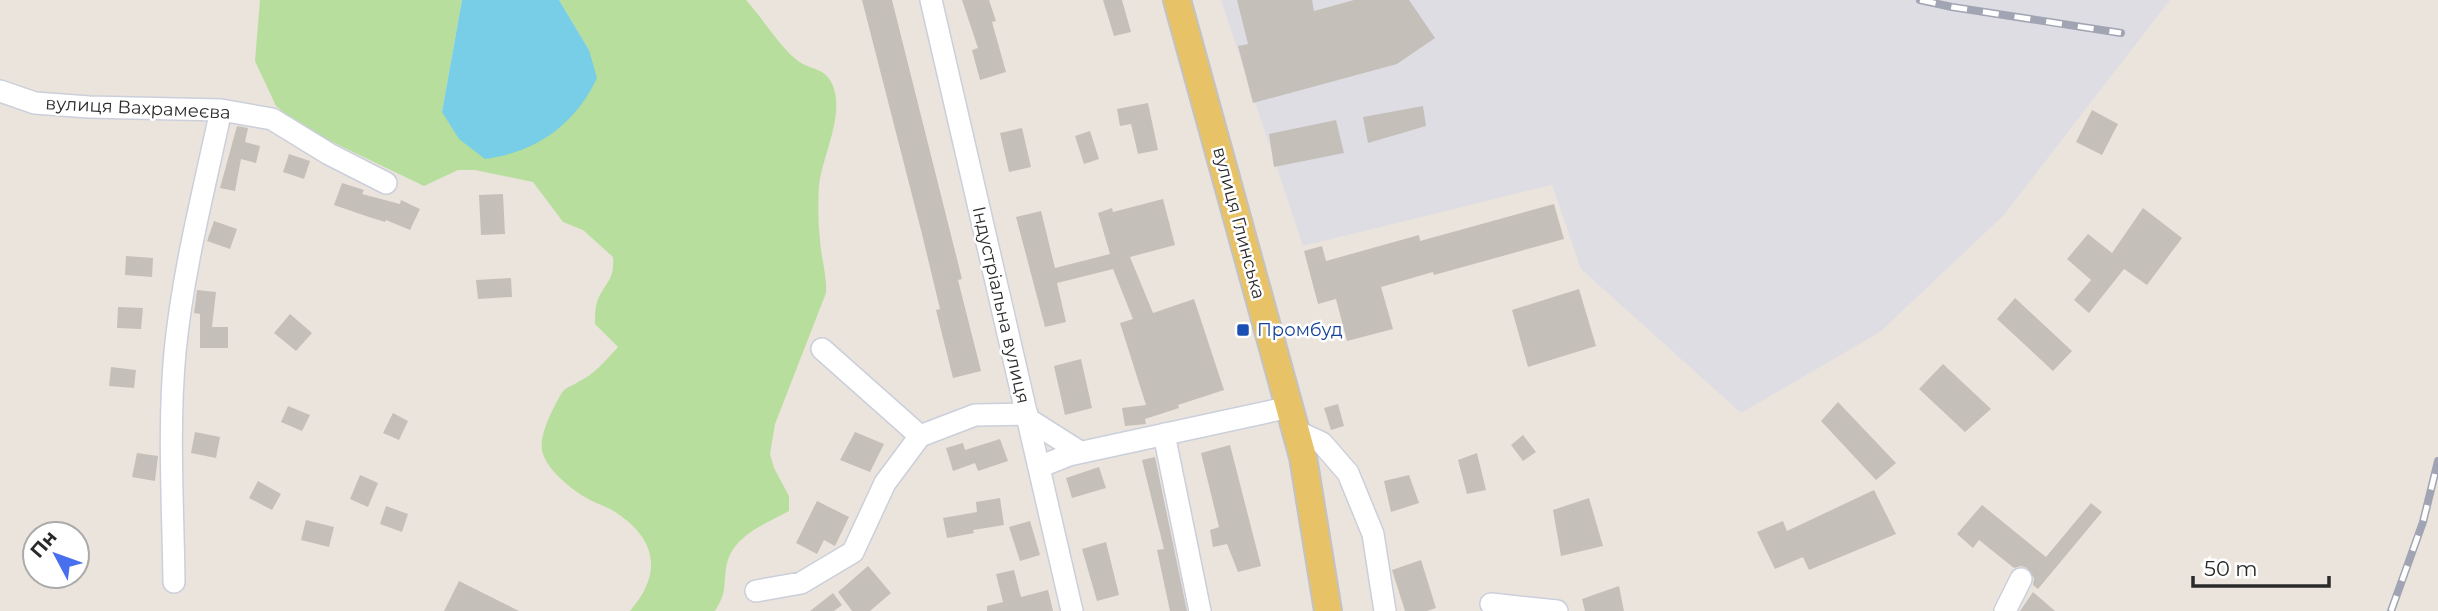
<svg xmlns="http://www.w3.org/2000/svg" width="2438" height="611" font-family="Montserrat,sans-serif">
  <style>
    .industrial { fill: #dfdde4 }
    .green { fill: #b7de9d }
    .water { fill: #77cee6 }
    .building { fill: #c4bfb8 }
    .lines { fill: none; stroke-linecap: round; stroke-linejoin: round }
    .minor-casing { stroke: #cbcfdb; stroke-width: 24 }
    .major-casing { stroke: #c3c3c3; stroke-width: 30 }
    .minor { stroke: #fff; stroke-width: 21 }
    .major { stroke: #e7c266; stroke-width: 26 }
    .rail-casing { stroke: #a0a4b3; stroke-width: 8 }
    .rail { stroke: #fff; stroke-width: 5; stroke-dasharray: 16; stroke-linecap: butt }
    .transit-dot { fill: #1a4fb4; stroke: #fff; stroke-width: 2.5 }
    .labels { text-anchor: middle; stroke-width: 5; stroke-linejoin: round; paint-order: stroke }
    .street-label { font-size: 18px; fill: #2a2a2a; stroke: #fff }
    .transit-label { font-size: 18px; fill: #164399; stroke: #fff; text-anchor: start }
  </style>
  <rect width="100%" height="100%" fill="#ebe4dd"/>
  <!-- industrial -->
  <path class="industrial" d="M1221,0h949l-167,216 -123,116 -139,81 -160,-144 -29,-84 -249,61z"/>
  <!-- green -->
  <path class="green" d="M260,0h202l-20,112 147,-62 -30,-50h187c16,17 38,54 57,64 10,5 21,6 27,16 18,30 -8,75 -11,106 -1,17 -1,37 1,54 1,18 7,34 6,53l-51,131 -5,30 4,14 15,28v15c-26,14 -59,26 -63,58 -3,21 1,22 -11,42h-85c34,-39 26,-74 -18,-101 -9,-5 -20,-8 -29,-14 -14,-9 -35,-26 -40,-42 -6,-17 10,-45 18,-60 3,-6 11,-8 17,-12 17,-8 27,-21 40,-35l-23,-23c0,-6 0,-12 1,-18 6,-23 19,-22 17,-49l-30,-27 -20,-8 -30,-40 -58,-12h-17l-34,16 -123,-59 -25,-21 -21,-45z"/>
  <!-- water -->
  <path class="water" d="M462,0h97l30,50 8,28c-22,47 -61,74 -112,81l-26,-20 -17,-27z"/>
  <!-- building -->
  <path class="building" d="M862,0h30l70,279 -4,1 23,91 -28,7 -17,-68 4,-1 -18,-75z
    M962,0h27l7,21 -4,1 14,50 -26,8 -8,-30 6,-2z
    M1103,0h19l9,32 -17,4z
    M1237,0h75l2,11 40,-11h55l26,38 -38,26 -144,39 -15,-57 10,-2z
    M1148,103l10,47 -20,4 -7,-30 -11,2 -3,-17z
    M1423,106l3,20 -58,17 -5,-26z
    M2092,110l26,14 -16,31 -26,-13z
    M1336,120l8,33 -70,14 -5,-33z
    M237,126l11,2 -3,14 15,4 -4,17 -15,-4 -6,32 -15,-3z
    M1022,128l9,39 -22,5 -9,-39z
    M1090,131l9,28 -15,5 -9,-28z
    M289,154l21,7 -6,18 -21,-7z
    M342,183l22,7 -2,4 38,10 1,-4 19,9 -10,21 -24,-10 -1,2 -16,-5 -35,-12z
    M503,194l2,40 -24,1 -2,-40z
    M1163,199l12,46 -45,12 23,56 41,-14 30,91 -46,15 1,3 -34,11 1,5 -21,2 -3,-18 24,-3 -26,-82 13,-4 -20,-50 -56,14 9,39 -21,5 -29,-110 25,-6 14,57 55,-14 -12,-41 14,-5 1,4z
    M1554,204l10,35 -130,36 -1,-3 -52,15 12,42 -46,12 -11,-42 -18,5 -14,-53 18,-5 4,15 93,-26 1,6z
    M2143,208l39,30 -35,47 -23,-16 -35,44 -15,-13 17,-20 -24,-21 21,-25 24,19z
    M214,221l23,8 -7,20 -23,-8z
    M126,256l27,2 -1,19 -27,-2z
    M511,278l1,19 -34,2 -2,-19z
    M1579,289l17,57 -68,21 -16,-57z
    M197,290l19,2 -4,35h16v21h-28v-34l-6,-1z
    M2015,298l57,53 -19,20 -56,-52z
    M118,307l25,1 -2,21 -24,-1z
    M290,314l22,19 -16,18 -22,-18z
    M1081,359l11,49 -27,7 -11,-49z
    M1943,364l48,45 -26,23 -46,-43z
    M111,367l25,3 -2,18 -25,-2z
    M1838,402l58,61 -20,17 -55,-59z
    M1338,404l6,22 -13,4 -7,-22z
    M288,406l22,9 -8,16 -21,-9z
    M393,413l15,8 -9,19 -16,-7z
    M195,432l25,5 -4,21 -25,-5z
    M855,432l29,12 -14,28 -30,-12z
    M1523,435l13,17 -13,9 -12,-16z
    M1000,439l8,22 -30,10 -3,-8 -22,8 -7,-23 17,-5 2,7z
    M1230,445l31,121 -23,6 -11,-28 -14,3 -3,-17 9,-3 -18,-74z
    M137,453l21,3 -3,25 -23,-4z
    M1477,453l9,37 -19,4 -9,-34z
    M1155,457l32,154h-17l-13,-61 7,-1 -22,-89z
    M1099,467l7,21 -34,10 -6,-20z
    M360,475l18,8 -10,24 -18,-8z
    M1409,475l10,28 -28,9 -7,-31z
    M258,481l23,13 -9,16 -23,-12z
    M1874,490l22,44 -87,36 -6,-13 -28,12 -18,-37 26,-11 4,10z
    M1000,498l4,27 -31,5 1,3 -27,5 -4,-20 34,-6 -1,-10z
    M1589,498l14,48 -42,10 -8,-46z
    M817,501l32,16 -14,29 -11,-6 -7,14 -21,-11z
    M2091,503l11,9 -64,77 -5,-4 1,-7 -7,-10 -6,-2 -7,2 -35,-28 -6,8 -16,-14 25,-29 64,52z
    M386,506l22,8 -6,18 -22,-8z
    M306,520l28,7 -5,20 -28,-7z
    M1030,521l10,34 -20,6 -11,-34z
    M1106,542l13,53 -22,6 -15,-52z
    M1421,560l15,48 -9,3h-22l-13,-41z
    M868,566l23,27 -21,18h-18l-14,-19z
    M1014,570l7,27 27,-7 5,21h-66v-5l16,-4 -7,-28z
    M459,581l60,30h-75z
    M1619,586l5,25h-39l-3,-12z
    M2033,592l22,19h-35z
    M833,593l9,12 -8,6h-24z"/>
  <g class="lines">
    <defs>
      <path id="minor" d="M931,0l141,611
        M0,91l35,12 54,4 132,3 51,9 57,35 57,29
        M822,349l98,87
        M1028,419l52,33
        M1296,431l26,12 26,30 25,61 12,77
        M1164,434l36,177
        M1039,467l30,-12 221,-48
        M174,582c-1,-77 -6,-154 1,-230 8,-82 29,-162 46,-242
        M756,591l45,-8 52,-31 32,-69 35,-47 55,-21 52,-1
        M1491,604l66,7
        M2005,611l16,-32"/>
      <path id="major" d="M1177,0l126,457 25,154"/>
    </defs>
    <!-- minor casing -->
    <use href="#minor" class="minor-casing"/>
    <!-- major casing -->
    <use href="#major" class="major-casing"/>
    <!-- minor -->
    <use href="#minor" class="minor"/>
    <!-- major -->
    <use href="#major" class="major"/>
    <defs>
      <path id="rail" d="M1920,0l32,7 169,26
        M2391,611l32,-89 15,-61"/>
    </defs>
    <!-- rail casing -->
    <use href="#rail" class="rail-casing"/>
    <!-- rail -->
    <use href="#rail" class="rail"/>
  </g>
  <!-- markers -->
  <rect class="transit-dot" x="1236" y="323" width="14" height="14" rx="3.5"/>
  <g class="labels">
    <!-- street labels -->
    <g class="street-label">
      <text transform="translate(138 108) rotate(3)" y="6">вулиця Вахрамеєва</text>
      <text transform="translate(1239 223) rotate(75)" y="6">вулиця Глинська</text>
      <text transform="translate(1001 305) rotate(77)" y="6">Індустріальна вулиця</text>
    </g>
    <!-- transit labels -->
    <g class="transit-label">
      <text x="1257" y="336">Промбуд</text>
    </g>
  </g>
  <!-- north arrow -->
  <g transform="translate(56 555) rotate(311)"><circle r="33" fill="#ffffff" stroke="#aaaaaa" stroke-width="2"/>
  <path d="M0-5L12 26L0 18L-12 26Z" fill="#486fed"/>
  <text y="-10" font-size="19" font-weight="bold" text-anchor="middle" fill="#2a2a2a">Пн</text>
  </g>
  <!-- scale -->
  <path d="M2193 576v10h136v-10" fill="none" stroke="#2a2a2a" stroke-width="3.5"/>
  <text x="2204" y="576" font-size="21" fill="#2a2a2a" stroke="#ffffff" stroke-width="5" paint-order="stroke">50 m</text>
</svg>
